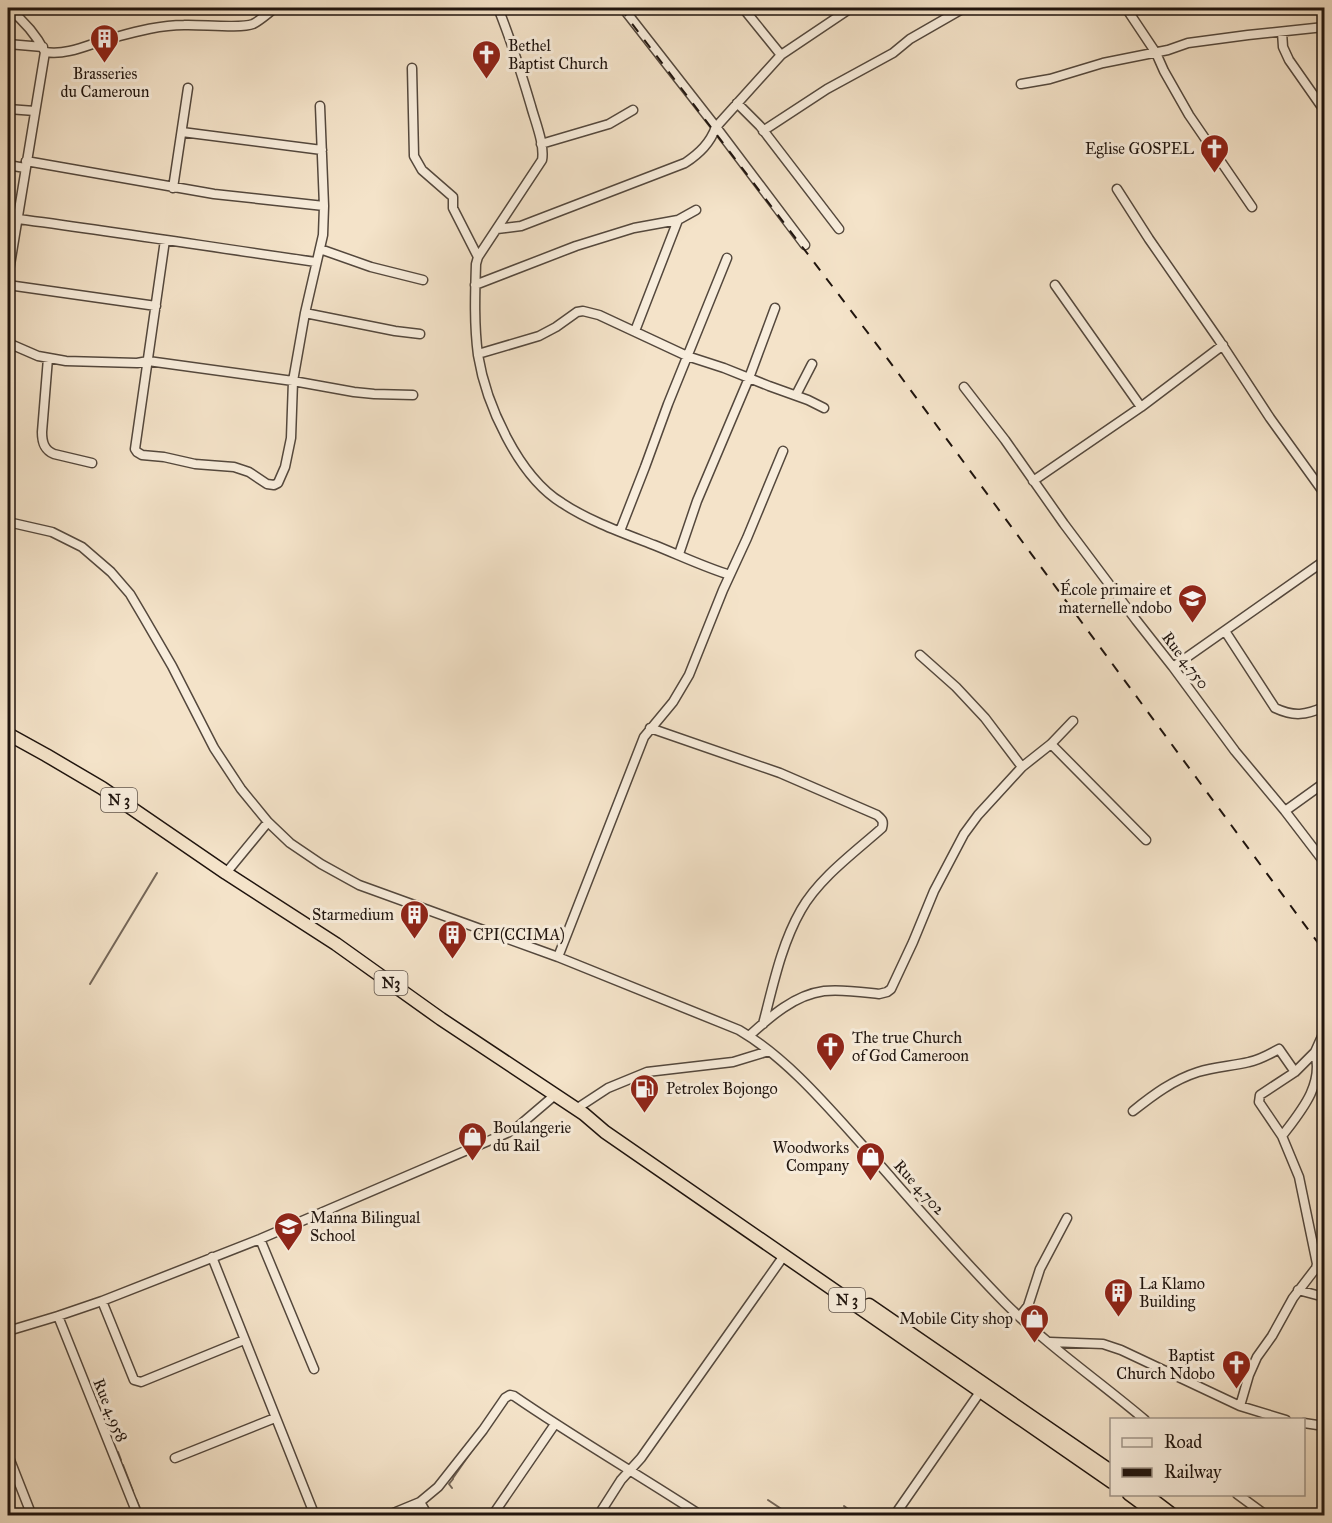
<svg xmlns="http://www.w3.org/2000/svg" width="1332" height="1523" font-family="'IM FELL Great Primer',serif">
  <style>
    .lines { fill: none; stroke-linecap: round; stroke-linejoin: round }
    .stream { stroke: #746658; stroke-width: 2 }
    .minor-casing { stroke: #54483d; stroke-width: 11 }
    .highway-casing { stroke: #1f140e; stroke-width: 15 }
    .minor { stroke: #f8eddc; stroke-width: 8 }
    .highway { stroke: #f4e3c9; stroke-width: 12 }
    .rail { stroke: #1f140e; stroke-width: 2; stroke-dasharray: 10 10; stroke-linecap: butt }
    .labels { text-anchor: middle; stroke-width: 6; stroke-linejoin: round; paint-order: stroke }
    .shield { fill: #f8eddc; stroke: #60554c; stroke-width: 1.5 }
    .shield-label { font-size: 15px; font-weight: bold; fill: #1f140e }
    .poi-label { font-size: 16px; fill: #1f140e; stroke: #f8eddc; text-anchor: start }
    .street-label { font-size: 16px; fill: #1f140e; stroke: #f8eddc }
  </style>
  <rect width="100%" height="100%" fill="#f4e3c9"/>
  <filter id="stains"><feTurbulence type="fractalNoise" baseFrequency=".00333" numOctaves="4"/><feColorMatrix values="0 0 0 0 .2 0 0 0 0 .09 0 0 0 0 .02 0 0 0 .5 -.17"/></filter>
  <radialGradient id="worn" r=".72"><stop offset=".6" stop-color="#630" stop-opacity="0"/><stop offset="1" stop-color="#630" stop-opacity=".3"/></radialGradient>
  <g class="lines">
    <!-- stream -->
    <path class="stream" d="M90,984l67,-111
      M118,1452l3,8
      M123,1465l10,26
      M453,1478l23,-33
      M452,1488l-3,-4 4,-5
      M136,1499l7,17
      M768,1500l24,16
      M844,1506l8,6"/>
    <defs>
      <path id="minor" d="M8,8c15,12 28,26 37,44l-37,225
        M498,8c13,32 23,64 33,98 4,15 14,39 11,54l-64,97 -2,7c-1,30 -2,61 2,91 8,49 40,121 84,148 27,18 61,30 92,42 25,10 50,22 76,30
        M623,8l93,119 89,118
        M743,8l38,47
        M1126,8l30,45 8,18 25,44 63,92
        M1282,32l1,15 6,13 35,50
        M8,44l35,3
        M45,52c25,4 48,-10 71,-15 22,-6 45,-12 68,-12 15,-1 57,4 69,-1 8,-4 15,-11 22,-16
        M412,68l2,88 8,14 31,27v11l25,49
        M1021,84l29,-5 53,-16 65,-13 20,-7 60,-8 76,-8
        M737,103l23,23 79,103
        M8,109l27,2
        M763,131l64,-42 66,-36 17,-14 54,-31
        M182,132l140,18
        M541,144l68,-20 24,-14
        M26,161l188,33 110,12
        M8,165l17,3
        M173,188l15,-100
        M1117,189l32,50 70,101 51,78 54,75
        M18,219c100,13 199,29 298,43
        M497,229l24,-3 164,-63c15,-10 25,-20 31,-36l65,-72 70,-47
        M165,240l-30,209 2,3 5,3 22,2 31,7 39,3 15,5 18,12 7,1 4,-2 7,-16 6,-29 2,-57 12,-68 18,-78 1,-29 -4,-100
        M320,249l51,18 52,13
        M8,285l148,21
        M475,285l101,-39 58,-18 44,-8
        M1055,285l86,122 82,-62
        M305,313l90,18 25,3
        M635,331l43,-111 18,-10
        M8,343l30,13 28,5 71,2 11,-2 145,20 61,11 20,2 39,1
        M478,354l61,-18 17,-9 21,-15 6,-1 16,4 88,41 37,12 45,18 39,14 16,8
        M48,358l-6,74c0,10 2,18 12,22l38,9
        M964,387l41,53 59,84 72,96 37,47 62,84 50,60 39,51
        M796,395l16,-31
        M1033,481l108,-74
        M8,522l44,10 30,15 29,25 19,22 13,22 29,50 42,82 27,41 27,33 22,21 31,21 38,21 199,72 181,73c48,28 89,77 126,118 46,52 91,105 140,155 43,43 94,78 140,117
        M620,531l25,-64 23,-63 59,-146
        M679,554l18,-53 52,-123 26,-70
        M1225,631l50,77c19,9 31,7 49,-1
        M920,655l36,32 29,31 37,49
        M1173,667l151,-106
        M650,728l130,45 97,42c5,4 7,6 5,13 -27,24 -63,50 -81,82 -20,35 -28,76 -38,114
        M1051,744l95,96
        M1285,811l39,-28
        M226,873l42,-51
        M558,957l86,-220 29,-35 16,-27 34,-85 24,-52 36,-87
        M749,1036c21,-19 45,-41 75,-45 18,-2 37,1 55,3l8,-2 4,-3 22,-47 21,-51 30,-57 14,-19 44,-48 29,-23 22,-23
        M576,1109l32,-21 39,-16 86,-10 36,-11
        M1133,1111c20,-16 40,-31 65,-39 17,-5 34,-6 51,-10 11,-2 21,-8 30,-13l16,23
        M1282,1136c19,-25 42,-51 33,-84
        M260,1239l54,130
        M212,1257l103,259
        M1298,1290l26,7
        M102,1301l32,79 7,2 103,-42
        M58,1316l80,200
        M1020,1316l8,-10 12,-37 27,-51
        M8,1331l50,-15 44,-15 158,-62 254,-109 41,-35
        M1050,1342l53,2 18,6 119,56 46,14
        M1240,1406l9,-31 8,-18 15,-21 21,-38 23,-30 1,-4 -18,-87 -17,-41 -23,-34 1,-7 35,-23 20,-20 9,-20
        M1304,1423l20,3
        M8,1455l24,61
        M175,1458l100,-40
        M1237,1494l30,22
        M420,1502l8,14
        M386,1516l34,-14 18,-15 45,-57 22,-32 5,-3 4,1c61,42 125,79 188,120
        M492,1516l63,-92
        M598,1516l23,-36 20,-22 142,-201
        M894,1516l86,-124"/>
      <path id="highway" d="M8,734l38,21 56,33 124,85 110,71 105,75 143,95 21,18 507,350
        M869,1305l243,167
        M1129,1494l30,22
        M1145,1494l29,22"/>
    </defs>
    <!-- minor casing -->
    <use href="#minor" class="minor-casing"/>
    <!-- highway casing -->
    <use href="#highway" class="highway-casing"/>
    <!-- minor -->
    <use href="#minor" class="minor"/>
    <!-- highway -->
    <use href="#highway" class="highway"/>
    <!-- rail -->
    <path class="rail" d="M620,8l264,346 440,597"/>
  </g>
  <!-- icons -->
  <defs>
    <symbol id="building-pin" viewBox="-11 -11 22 30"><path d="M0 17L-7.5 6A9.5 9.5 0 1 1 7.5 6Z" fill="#8f2418" stroke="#f8eddc"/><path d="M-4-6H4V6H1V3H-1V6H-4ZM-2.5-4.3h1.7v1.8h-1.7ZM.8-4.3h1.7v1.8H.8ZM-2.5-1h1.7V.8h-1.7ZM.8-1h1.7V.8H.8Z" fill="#fff"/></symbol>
    <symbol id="church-pin" viewBox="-11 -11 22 30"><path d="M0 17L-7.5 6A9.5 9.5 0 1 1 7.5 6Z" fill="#8f2418" stroke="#f8eddc"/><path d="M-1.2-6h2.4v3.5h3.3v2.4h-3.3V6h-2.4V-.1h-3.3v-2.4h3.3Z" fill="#fff"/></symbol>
    <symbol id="school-pin" viewBox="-11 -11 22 30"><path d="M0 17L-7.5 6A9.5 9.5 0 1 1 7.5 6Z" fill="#8f2418" stroke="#f8eddc"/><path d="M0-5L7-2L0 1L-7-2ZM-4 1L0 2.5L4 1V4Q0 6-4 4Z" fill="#fff"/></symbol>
    <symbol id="fuel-pin" viewBox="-11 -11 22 30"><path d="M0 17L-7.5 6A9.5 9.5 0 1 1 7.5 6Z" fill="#8f2418" stroke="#f8eddc"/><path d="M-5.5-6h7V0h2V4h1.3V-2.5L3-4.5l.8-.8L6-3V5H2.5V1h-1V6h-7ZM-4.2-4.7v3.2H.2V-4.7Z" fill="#fff"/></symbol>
    <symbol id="shop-pin" viewBox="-11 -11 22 30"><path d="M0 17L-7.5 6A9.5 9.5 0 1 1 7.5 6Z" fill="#8f2418" stroke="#f8eddc"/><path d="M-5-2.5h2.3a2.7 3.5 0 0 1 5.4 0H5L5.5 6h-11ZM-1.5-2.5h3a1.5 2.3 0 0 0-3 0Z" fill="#fff"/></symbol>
  </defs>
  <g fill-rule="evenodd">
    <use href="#building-pin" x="88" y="22" width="33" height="45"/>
    <use href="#church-pin" x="470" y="38" width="33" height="45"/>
    <use href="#church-pin" x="1198" y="132" width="33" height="45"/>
    <use href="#school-pin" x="1176" y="582" width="33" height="45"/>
    <use href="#building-pin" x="398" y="898" width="33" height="45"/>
    <use href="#building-pin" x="436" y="918" width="33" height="45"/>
    <use href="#church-pin" x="814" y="1030" width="33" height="45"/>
    <use href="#fuel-pin" x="628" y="1072" width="33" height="45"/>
    <use href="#shop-pin" x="456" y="1120" width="33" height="45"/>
    <use href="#shop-pin" x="854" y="1140" width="33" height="45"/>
    <use href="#school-pin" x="272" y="1210" width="33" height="45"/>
    <use href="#building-pin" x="1102" y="1276" width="33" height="45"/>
    <use href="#shop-pin" x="1018" y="1302" width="33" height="45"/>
    <use href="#church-pin" x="1220" y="1348" width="33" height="45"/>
  </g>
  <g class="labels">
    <!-- shield labels -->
    <g class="shield">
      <rect x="101" y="788" width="36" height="24" rx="4.5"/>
      <rect x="374.5" y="971" width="33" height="24" rx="4.5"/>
      <rect x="829" y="1288" width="36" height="24" rx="4.5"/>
    </g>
    <g class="shield-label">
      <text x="119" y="805">N 3</text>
      <text x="391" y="988">N3</text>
      <text x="847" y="1305">N 3</text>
    </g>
    <!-- poi labels -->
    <g class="poi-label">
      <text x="508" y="51">Bethel<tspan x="508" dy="18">Baptist Church</tspan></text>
      <text x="105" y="79" text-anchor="middle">Brasseries<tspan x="105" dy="18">du Cameroun</tspan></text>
      <text x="1194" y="154" text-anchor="end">Eglise GOSPEL</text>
      <text x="1172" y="595" text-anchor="end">École primaire et<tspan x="1172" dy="18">maternelle ndobo</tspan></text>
      <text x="394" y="920" text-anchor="end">Starmedium</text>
      <text x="473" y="940">CPI(CCIMA)</text>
      <text x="852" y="1043">The true Church<tspan x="852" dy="18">of God Cameroon</tspan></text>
      <text x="666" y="1094">Petrolex Bojongo</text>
      <text x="493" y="1133">Boulangerie<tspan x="493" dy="18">du Rail</tspan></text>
      <text x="849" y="1153" text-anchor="end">Woodworks<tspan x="849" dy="18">Company</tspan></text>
      <text x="310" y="1223">Manna Bilingual<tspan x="310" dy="18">School</tspan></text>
      <text x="1139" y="1289">La Klamo<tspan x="1139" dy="18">Building</tspan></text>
      <text x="1013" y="1324" text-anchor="end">Mobile City shop</text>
      <text x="1215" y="1361" text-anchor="end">Baptist<tspan x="1215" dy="18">Church Ndobo</tspan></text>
    </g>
    <!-- street labels -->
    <g class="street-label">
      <text transform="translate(1186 660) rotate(53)" y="6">Rue 4.750</text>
      <text transform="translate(920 1187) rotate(48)" y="6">Rue 4.702</text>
      <text transform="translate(111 1410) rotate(68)" y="6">Rue 4.958</text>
    </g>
  </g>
  <!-- margin -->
  <rect width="1332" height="1523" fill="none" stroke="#f4e3c9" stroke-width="30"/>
  <rect x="9" y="9" width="1314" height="1505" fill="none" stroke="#1f140e" stroke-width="3"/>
  <rect x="15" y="15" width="1302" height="1493" fill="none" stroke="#1f140e" stroke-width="1.5"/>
  <!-- legend -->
  <rect x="1110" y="1418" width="195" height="78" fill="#f8eddc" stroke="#a1968a" stroke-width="1.5"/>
  <rect x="1122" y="1438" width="30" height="9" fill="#f8eddc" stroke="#a1968a" stroke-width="1.5"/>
  <text x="1164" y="1448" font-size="18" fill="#1f140e">Road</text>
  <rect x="1122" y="1468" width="30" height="9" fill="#1f140e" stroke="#a1968a" stroke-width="1.5"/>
  <text x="1164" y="1478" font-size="18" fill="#1f140e">Railway</text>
  <rect width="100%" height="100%" filter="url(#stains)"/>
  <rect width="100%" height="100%" fill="url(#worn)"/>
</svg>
